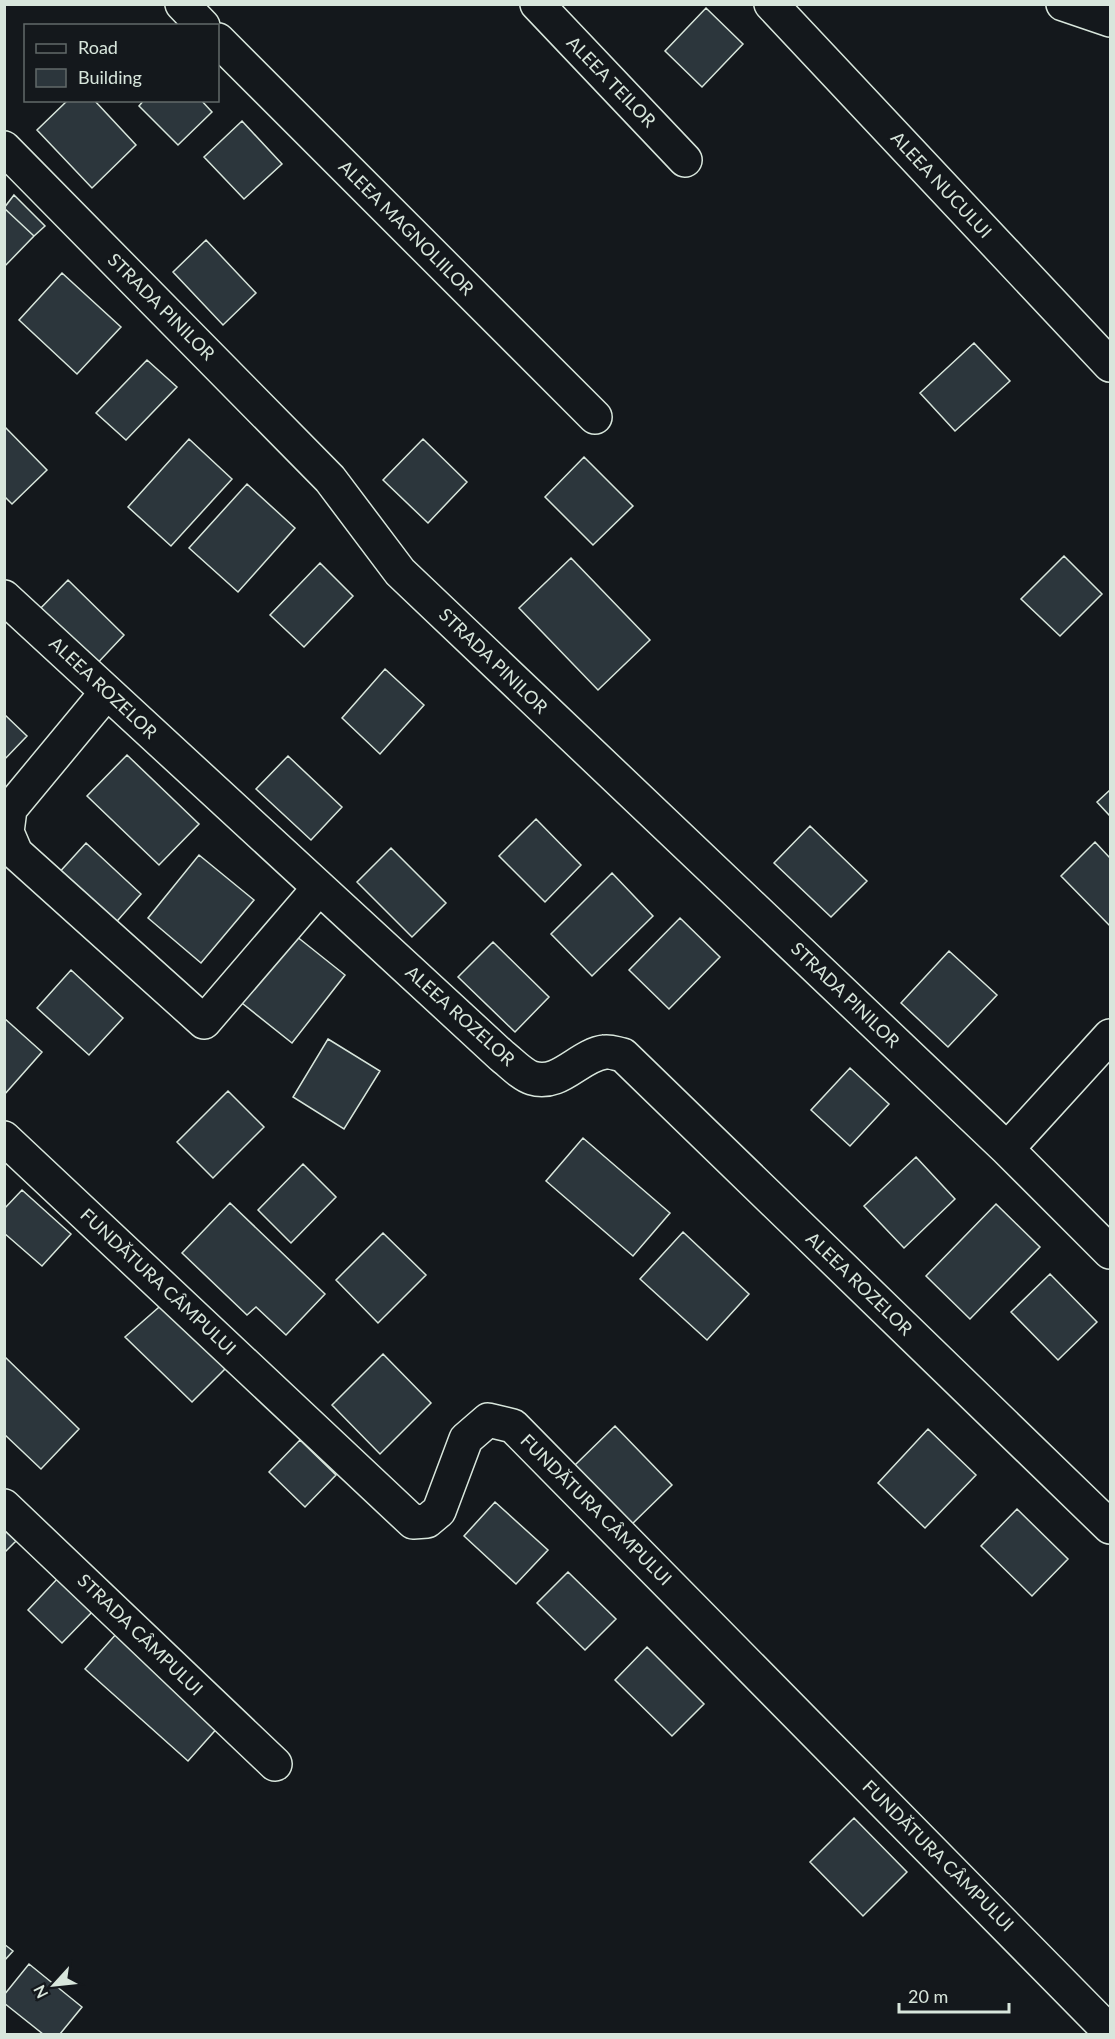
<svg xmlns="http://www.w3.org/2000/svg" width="1115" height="2039" font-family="Lato,sans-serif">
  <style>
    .building { fill: #2c363c; stroke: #d8e6dc; stroke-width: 1.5 }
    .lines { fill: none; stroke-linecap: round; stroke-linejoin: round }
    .minor-casing { stroke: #d8e6dc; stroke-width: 36 }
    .major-casing { stroke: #d8e6dc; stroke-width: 36 }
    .minor { stroke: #14181c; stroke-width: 33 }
    .major { stroke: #14181c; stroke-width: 33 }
    .labels { text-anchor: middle; stroke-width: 4.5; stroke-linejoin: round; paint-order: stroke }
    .street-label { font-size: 18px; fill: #d8e6dc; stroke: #14181c }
  </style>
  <rect width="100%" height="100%" fill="#14181c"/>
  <!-- building -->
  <path class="building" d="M706,8l37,36 -41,43 -37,-36z
    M68,100h26l42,45 -44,43 -55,-58z
    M144,100h57l11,12 -34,33 -39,-39z
    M242,121l40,43 -38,35 -40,-42z
    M14,195l31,31 -11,10 -30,-28z
    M4,208l30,28 -30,31z
    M206,240l50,53 -33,32 -50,-53z
    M62,273l59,54 -44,47 -58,-54z
    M974,343l36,38 -55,50 -35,-38z
    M147,360l30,27 -51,53 -30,-27z
    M4,426l43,44 -35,34 -8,-8z
    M189,439l43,40 -61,67 -43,-39z
    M423,439l44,43 -39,41 -45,-43z
    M584,457l49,49 -40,39 -48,-48z
    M247,484l48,44 -57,64 -49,-44z
    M1064,556l38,38 -42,42 -39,-37z
    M571,558l79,82 -52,50 -79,-82z
    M320,563l33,33 -49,51 -34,-32z
    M68,580l56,55 -32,34 -57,-55z
    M385,669l39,36 -44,49 -38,-36z
    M4,714l23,22 -23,24z
    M127,755l72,69 -40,41 -72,-69z
    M288,756l54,51 -31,33 -55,-51z
    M1110,790v26l-13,-14z
    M536,819l45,46 -36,37 -46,-46z
    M810,826l57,55 -36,36 -57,-54z
    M1095,842l15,16v68l-49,-50z
    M86,843l55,51 -30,34 -55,-52z
    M391,848l55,55 -34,34 -55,-55z
    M199,855l55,45 -53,63 -53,-45z
    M612,873l41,43 -61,60 -41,-42z
    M680,918l40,39 -51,52 -40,-39z
    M291,932l54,43 -53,68 -54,-43z
    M493,942l56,55 -34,35 -57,-55z
    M949,951l48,44 -49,52 -47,-44z
    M71,970l52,48 -34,37 -52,-47z
    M4,1018l38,34 -38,43z
    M328,1039l52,32 -36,58 -51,-32z
    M850,1068l39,36 -39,42 -39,-36z
    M228,1091l36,36 -51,51 -36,-36z
    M583,1138l87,75 -37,43 -87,-75z
    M916,1157l39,42 -51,49 -40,-42z
    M303,1164l33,33 -45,46 -33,-33z
    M22,1190l49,44 -29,32 -38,-33v-24z
    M230,1203l95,91 -39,41 -30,-28 -9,8 -65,-62z
    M996,1204l44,43 -70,72 -44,-43z
    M683,1232l66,62 -42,46 -67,-61z
    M383,1233l43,42 -48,48 -42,-43z
    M1050,1274l47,48 -39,38 -47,-48z
    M166,1301l65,62 -39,39 -67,-65z
    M383,1354l48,49 -51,51 -48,-49z
    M4,1356l75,73 -38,40 -37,-35z
    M615,1426l57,59 -41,40 -57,-59z
    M928,1429l48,46 -51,53 -47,-45z
    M300,1440l36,35 -31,32 -36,-35z
    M495,1502l53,48 -32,34 -52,-48z
    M1017,1509l51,50 -36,37 -51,-50z
    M4,1530l12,11 -12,12z
    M568,1572l48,47 -31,31 -48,-47z
    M59,1577l35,33 -32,33 -34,-33z
    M117,1633l103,92 -32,36 -103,-92z
    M647,1647l57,57 -32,32 -57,-56z
    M854,1818l53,54 -44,44 -53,-54z
    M4,1944l9,7 -9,10z
    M29,1964l53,43 -22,27h-17l-39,-31v-8z"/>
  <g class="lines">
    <defs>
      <path id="minor" d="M182,4l21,22
        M537,4l148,156
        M771,4l339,361
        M218,40l377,377
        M4,148l326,331 70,93 607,577 103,103
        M4,597l498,459c8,6 20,19 30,22 28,9 47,-23 73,-26 5,-1 12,2 18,3l487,472
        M107,692l-97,117 -3,23 9,21 188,169 115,-134
        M4,1138l409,384 14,-1 12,-10 27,-72 22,-19 25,6 597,606
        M1007,1149l103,-113
        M4,1506l271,258"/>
      <path id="major" d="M1063,4l47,16"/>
    </defs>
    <!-- minor casing -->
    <use href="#minor" class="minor-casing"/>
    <!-- major casing -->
    <use href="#major" class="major-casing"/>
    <!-- minor -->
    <use href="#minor" class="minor"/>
    <!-- major -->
    <use href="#major" class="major"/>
  </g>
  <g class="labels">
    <!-- street labels -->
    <g class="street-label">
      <text transform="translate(611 82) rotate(46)" y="6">ALEEA TEILOR</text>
      <text transform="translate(941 185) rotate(47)" y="6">ALEEA NUCULUI</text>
      <text transform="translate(406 228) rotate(45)" y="6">ALEEA MAGNOLIILOR</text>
      <text transform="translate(161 307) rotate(45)" y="6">STRADA PINILOR</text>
      <text transform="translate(493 661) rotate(44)" y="6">STRADA PINILOR</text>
      <text transform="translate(103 688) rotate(43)" y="6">ALEEA ROZELOR</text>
      <text transform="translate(845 995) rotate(44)" y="6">STRADA PINILOR</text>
      <text transform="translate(460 1016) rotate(42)" y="6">ALEEA ROZELOR</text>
      <text transform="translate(158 1282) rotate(43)" y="6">FUNDĂTURA CÂMPULUI</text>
      <text transform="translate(859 1284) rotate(44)" y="6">ALEEA ROZELOR</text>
      <text transform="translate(596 1510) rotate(45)" y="6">FUNDĂTURA CÂMPULUI</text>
      <text transform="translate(140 1635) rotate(44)" y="6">STRADA CÂMPULUI</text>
      <text transform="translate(938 1856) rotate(45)" y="6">FUNDĂTURA CÂMPULUI</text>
    </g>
  </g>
  <!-- border -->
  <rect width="1115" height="2039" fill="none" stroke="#d8e6dc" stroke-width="12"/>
  <!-- legend -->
  <rect x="24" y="24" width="195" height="78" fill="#14181c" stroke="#626a69" stroke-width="1.5"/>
  <rect x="36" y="44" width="30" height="9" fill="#14181c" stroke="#626a69" stroke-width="1.5"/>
  <text x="78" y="54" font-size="18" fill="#d8e6dc">Road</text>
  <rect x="36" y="69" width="30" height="18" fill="#2c363c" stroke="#626a69" stroke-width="1.5"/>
  <text x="78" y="84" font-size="18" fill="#d8e6dc">Building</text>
  <!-- north arrow -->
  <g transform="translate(54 1985) rotate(243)" stroke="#14181c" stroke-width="4.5" paint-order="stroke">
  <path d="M0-4.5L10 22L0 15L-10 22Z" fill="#d8e6dc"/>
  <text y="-9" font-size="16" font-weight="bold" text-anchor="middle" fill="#d8e6dc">N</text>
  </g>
  <!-- scale -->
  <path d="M899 2003v9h110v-9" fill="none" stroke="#d8e6dc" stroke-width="3"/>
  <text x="908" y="2003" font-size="18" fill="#d8e6dc" stroke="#14181c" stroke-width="4.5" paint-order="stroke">20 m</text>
</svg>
